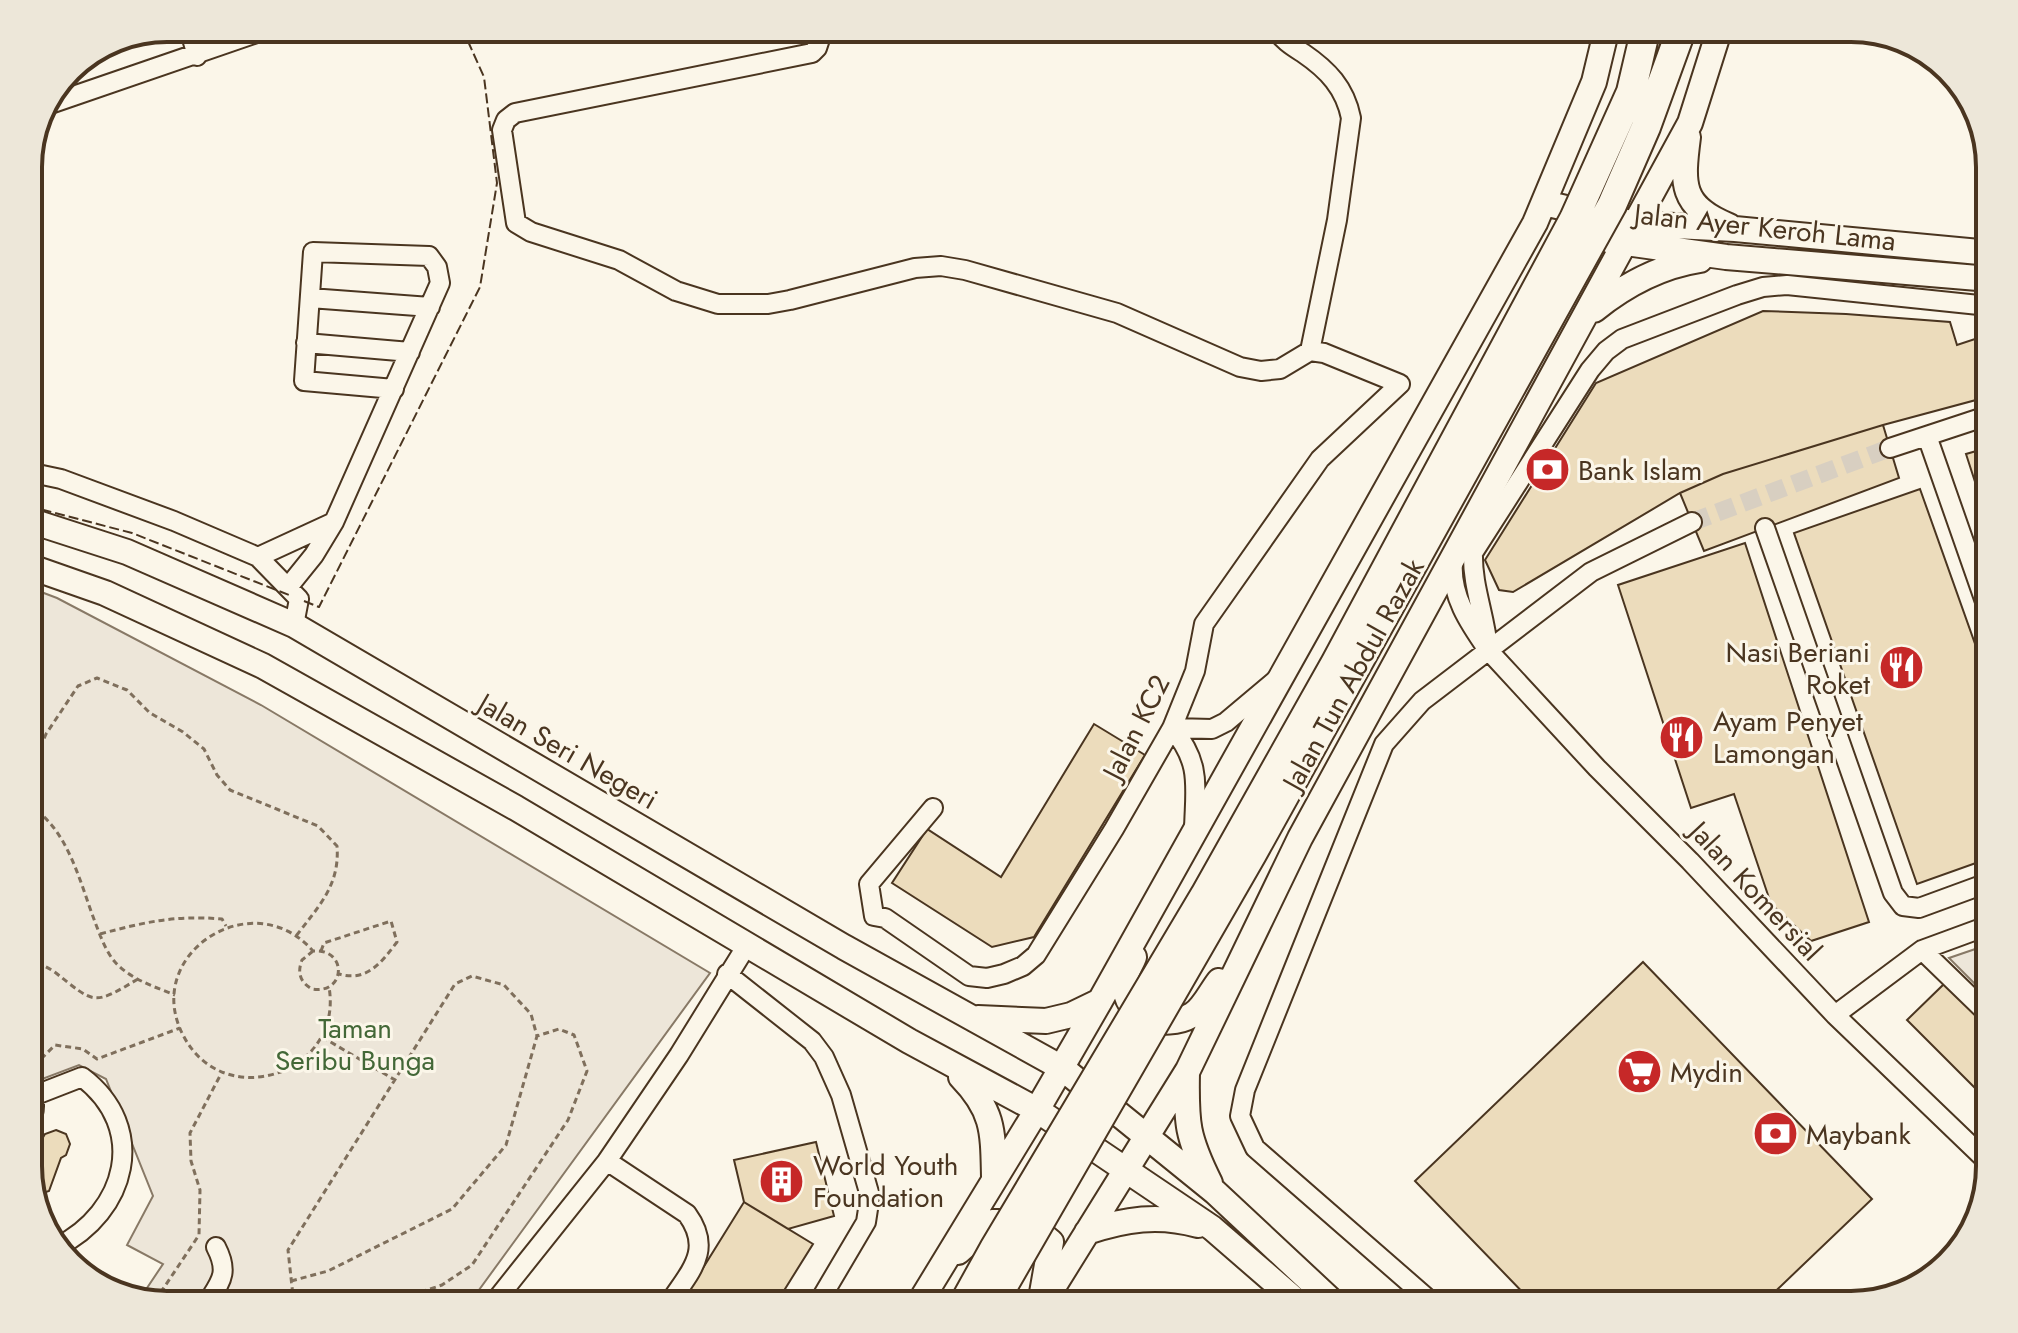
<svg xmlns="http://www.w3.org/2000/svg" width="2018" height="1333" font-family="Jost,sans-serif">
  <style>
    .green { fill: #ede6d9; stroke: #887966; stroke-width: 2 }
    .building { fill: #ecdcbc; stroke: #4a3520; stroke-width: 2 }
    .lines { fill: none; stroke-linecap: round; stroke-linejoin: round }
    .minor-tunnel { stroke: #d8cfc1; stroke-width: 18; stroke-dasharray: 18 9; stroke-linecap: butt }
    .minor-casing { stroke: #4a3520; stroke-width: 22 }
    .major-casing { stroke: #4a3520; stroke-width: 28 }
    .path { stroke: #7f6f5c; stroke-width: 3; stroke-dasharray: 6 4; stroke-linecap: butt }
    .minor { stroke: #fbf6e9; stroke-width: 18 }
    .major { stroke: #fbf6e9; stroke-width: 24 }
    .highway-bridge-casing { stroke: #4a3520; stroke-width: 32; stroke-linecap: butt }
    .highway-bridge { stroke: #fbf6e9; stroke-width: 28 }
    .fence { stroke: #4a3520; stroke-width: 2; stroke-dasharray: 10 4; stroke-linecap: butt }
    .labels { text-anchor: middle; stroke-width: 6; stroke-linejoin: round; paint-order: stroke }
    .street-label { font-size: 28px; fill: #4a3520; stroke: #fbf6e9 }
    .poi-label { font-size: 28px; fill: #4a3520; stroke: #fbf6e9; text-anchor: start }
    .park-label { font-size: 28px; fill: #436837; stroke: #fbf6e9 }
    .rim { fill: none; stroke: #4a3520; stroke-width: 4 }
  </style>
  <rect width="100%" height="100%" fill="#fbf6e9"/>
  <!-- green -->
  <path class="green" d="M28,587l29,11 204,107 449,268 -242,332h-301l-26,-8 22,-33 -36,-19 26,-49 -47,-117 -27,-14 -42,16 -9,-24z
    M1990,944v55l-41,-41z"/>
  <!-- building -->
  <path class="building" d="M1763,311l83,3 104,8 7,23 24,-8 9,24v32l-3,4 -104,28 -160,49 -43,19 -167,99 -14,-2 -14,-30 111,-177z
    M1883,425l16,53 -195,73 -24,-58 43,-19z
    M1990,447v81l-24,-74z
    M1920,489l70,197v172l-73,26 -123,-351z
    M1745,543l124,379 -58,19 -40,-37 -37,-110 -43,14 -73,-223z
    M1094,724l51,31 -111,182 -42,10 -100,-64 35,-54 74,48z
    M1643,962l229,237 -111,106h-226l-120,-124z
    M1944,984l46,45v74l-83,-83z
    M56,1130l10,4 4,10 -4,11 -5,3 -12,33 -12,4 17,41 -5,2 -20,-61 14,-27 -1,-11 3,-5z
    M816,1142l18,74 -46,13 -44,-27 -10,-42z
    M744,1202l69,42 -38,61h-95z"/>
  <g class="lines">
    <!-- minor-tunnel -->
    <path class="minor-tunnel" d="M1692,522l198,-74"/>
    <defs>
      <path id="minor" d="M189,28l8,28
        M814,28l6,11 -3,9 -5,5 -297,60 -9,7 -4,10 14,93 15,9 88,28 57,31 42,13h50l22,-4 125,-32 26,-2 24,4 152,43 123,54 21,4 19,-2 30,-18 14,2 76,31 -80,75 -116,165 -9,47 -23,57 -58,101 -78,126 -13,11 -19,8 -17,4 -18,-2 -84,-58 -11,-2 -5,-32 64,-76
        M1275,28c7,12 17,18 28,25 25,17 42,35 48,65l-14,102 -27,131
        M53,103l218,-75
        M310,298l120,9
        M306,343l104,9
        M1927,436l63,180
        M1890,448l100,-33
        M28,472l33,7 113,42 84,36 41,42 -5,26
        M1765,528l128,365 10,13 16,2 71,-26
        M258,557l76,-35
        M1453,561c-3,34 16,62 35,89l109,118 93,93 145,154 155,149
        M289,586l25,-31 20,-33 106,-239 -3,-16 -8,-11 -116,-4 -9,129 90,8
        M1488,648c-3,-33 -16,-62 -15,-95l117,-183 16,-19 16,-12 115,-44 26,-8 24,-2 192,20 11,9
        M1172,728l40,1 14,-7 50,-42
        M1172,728c30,36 23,58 22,102
        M1922,950l68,66
        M727,974l85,67 12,16 17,38 29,101 -4,26 -49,83
        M1835,1015l87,-65 68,-25
        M28,1083c7,16 9,28 0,43
        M28,1098l54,-21c67,51 45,135 -25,170
        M607,1161l80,53c27,37 2,58 -19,91
        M206,1305c14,-23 24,-31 10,-58
        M492,1305l115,-144 72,-106 68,-110
        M1435,1305l-180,-157 -15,-32 5,-26 139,-346 38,-43 169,-129 101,-50"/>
      <path id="major" d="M1688,137c-6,47 -8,69 41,89
        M1544,203l91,21 100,5 255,24
        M1611,241l115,16 264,22
        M1594,310c31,-25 67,-44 106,-50
        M28,520l99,32 167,73 550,322 218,121 153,124 121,113
        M28,566l77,27 158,73 253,142 393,233 128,69 175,118 89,77
        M1134,957c-3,8 -9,16 -9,24 -2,37 39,50 67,34 11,-6 19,-24 27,-34
        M978,1018l68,3 25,-6 29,-14
        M1187,1073c-1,50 0,64 23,110
        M961,1077c33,34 32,55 33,100
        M1087,1232c38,-13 72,-18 111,-7
        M958,1252l34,-30h35l24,20 -9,51
        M918,1305l119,-195 63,-109 435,-778 59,-141 13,-54
        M1042,1305l146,-235 112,-232 390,-715 30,-95"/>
    </defs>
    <!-- minor casing -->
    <use href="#minor" class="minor-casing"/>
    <!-- major casing -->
    <use href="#major" class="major-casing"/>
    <!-- path -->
    <path class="path" d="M28,805c40,22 52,78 67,117 5,13 11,30 20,40 15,17 40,25 60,33
      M29,805l-1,-29 18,-42 32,-48 19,-8 30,12 23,23 33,19 21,17 13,26 13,15 88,36 19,20c3,39 -18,60 -41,90
      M100,934c45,-12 75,-19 122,-15l4,7
      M313,951l-11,9c-5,13 -2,22 10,29 34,6 36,-41 1,-38 -60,-69 -172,3 -130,84 40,79 161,39 146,-48
      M321,951l3,-8 67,-22 6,21c-16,21 -30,40 -58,32
      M28,958c9,5 20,9 28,15 39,31 37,33 82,6
      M322,1037l73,43
      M34,1066l21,-21 28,4 14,10 83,-31
      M291,1281l37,-10 124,-62 54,-64 31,-109 -6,-22 -27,-29 -32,-9 -17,8 -167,266 6,55
      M228,1299l11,6
      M155,1301l44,-66 1,-45 -9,-29 -1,-28 32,-61
      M394,1305l9,-7 39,-13 30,-20 96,-145 19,-49 -13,-36 -15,-6 -22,7"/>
    <!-- minor -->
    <use href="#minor" class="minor"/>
    <!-- major -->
    <use href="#major" class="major"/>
    <defs>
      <path id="highway-bridge" d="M963,1305l31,-56 211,-354 131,-233 238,-443 57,-127 15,-64
        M992,1305l260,-451 360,-649 34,-78 36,-99"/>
    </defs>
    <!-- highway-bridge casing -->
    <use href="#highway-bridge" class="highway-bridge-casing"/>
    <!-- highway-bridge -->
    <use href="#highway-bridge" class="highway-bridge"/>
    <!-- fence -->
    <path class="fence" d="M28,506l104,27 157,62
      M304,601l15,6 161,-320 17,-104 -13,-106 -22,-49"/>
  </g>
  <!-- icons -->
  <defs>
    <symbol id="bank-disc" viewBox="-11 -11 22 22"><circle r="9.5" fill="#c62828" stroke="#fbf6e9"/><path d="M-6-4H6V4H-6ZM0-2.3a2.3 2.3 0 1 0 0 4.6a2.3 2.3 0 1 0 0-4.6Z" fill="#fff"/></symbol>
    <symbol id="restaurant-disc" viewBox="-11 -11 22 22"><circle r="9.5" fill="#c62828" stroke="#fbf6e9"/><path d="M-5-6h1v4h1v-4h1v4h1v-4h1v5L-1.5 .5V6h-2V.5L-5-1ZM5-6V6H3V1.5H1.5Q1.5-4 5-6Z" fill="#fff"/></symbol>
    <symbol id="supermarket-disc" viewBox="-11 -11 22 22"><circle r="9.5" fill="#c62828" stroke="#fbf6e9"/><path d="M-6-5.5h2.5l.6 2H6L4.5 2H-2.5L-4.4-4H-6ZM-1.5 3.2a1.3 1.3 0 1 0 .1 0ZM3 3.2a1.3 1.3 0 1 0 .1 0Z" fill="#fff"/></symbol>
    <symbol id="building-disc" viewBox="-11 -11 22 22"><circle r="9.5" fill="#c62828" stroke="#fbf6e9"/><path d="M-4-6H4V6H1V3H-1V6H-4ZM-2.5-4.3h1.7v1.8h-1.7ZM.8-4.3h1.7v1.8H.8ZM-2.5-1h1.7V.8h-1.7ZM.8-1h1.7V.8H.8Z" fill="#fff"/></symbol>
  </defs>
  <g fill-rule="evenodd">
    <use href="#bank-disc" x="1522" y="444" width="51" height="51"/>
    <use href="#restaurant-disc" x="1876" y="642" width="51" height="51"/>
    <use href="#restaurant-disc" x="1656" y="712" width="51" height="51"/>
    <use href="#supermarket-disc" x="1614" y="1046" width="51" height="51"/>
    <use href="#bank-disc" x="1750" y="1108" width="51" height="51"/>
    <use href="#building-disc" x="756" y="1156" width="51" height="51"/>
  </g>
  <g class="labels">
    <!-- street labels -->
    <g class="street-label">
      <text transform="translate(1765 227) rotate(6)" y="10">Jalan Ayer Keroh Lama</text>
      <text transform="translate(1353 674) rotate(-61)" y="10">Jalan Tun Abdul Razak</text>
      <text transform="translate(1136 727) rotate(-63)" y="10">Jalan KC2</text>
      <text transform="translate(568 751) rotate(30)" y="10">Jalan Seri Negeri</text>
      <text transform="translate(1756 891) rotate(47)" y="10">Jalan Komersial</text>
    </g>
    <!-- poi labels -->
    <g class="poi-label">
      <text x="1578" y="480">Bank Islam</text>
      <text x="1870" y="662" text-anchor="end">Nasi Beriani<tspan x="1870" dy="32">Roket</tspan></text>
      <text x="1713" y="731">Ayam Penyet<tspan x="1713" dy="32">Lamongan</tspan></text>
      <text x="1670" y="1082">Mydin</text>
      <text x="1806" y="1144">Maybank</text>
      <text x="813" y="1175">World Youth<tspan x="813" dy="32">Foundation</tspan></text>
    </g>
    <!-- park labels -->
    <g class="park-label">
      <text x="355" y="1038">Taman<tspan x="355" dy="32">Seribu Bunga</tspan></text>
    </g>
  </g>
  <!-- crop -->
  <path d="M0 0H2018V1333H0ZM167 42H1851A125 125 0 0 1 1976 167V1166A125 125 0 0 1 1851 1291H167A125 125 0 0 1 42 1166V167A125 125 0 0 1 167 42Z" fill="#ede7d9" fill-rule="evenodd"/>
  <path class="rim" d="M167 42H1851A125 125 0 0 1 1976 167V1166A125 125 0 0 1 1851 1291H167A125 125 0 0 1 42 1166V167A125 125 0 0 1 167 42Z"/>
</svg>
